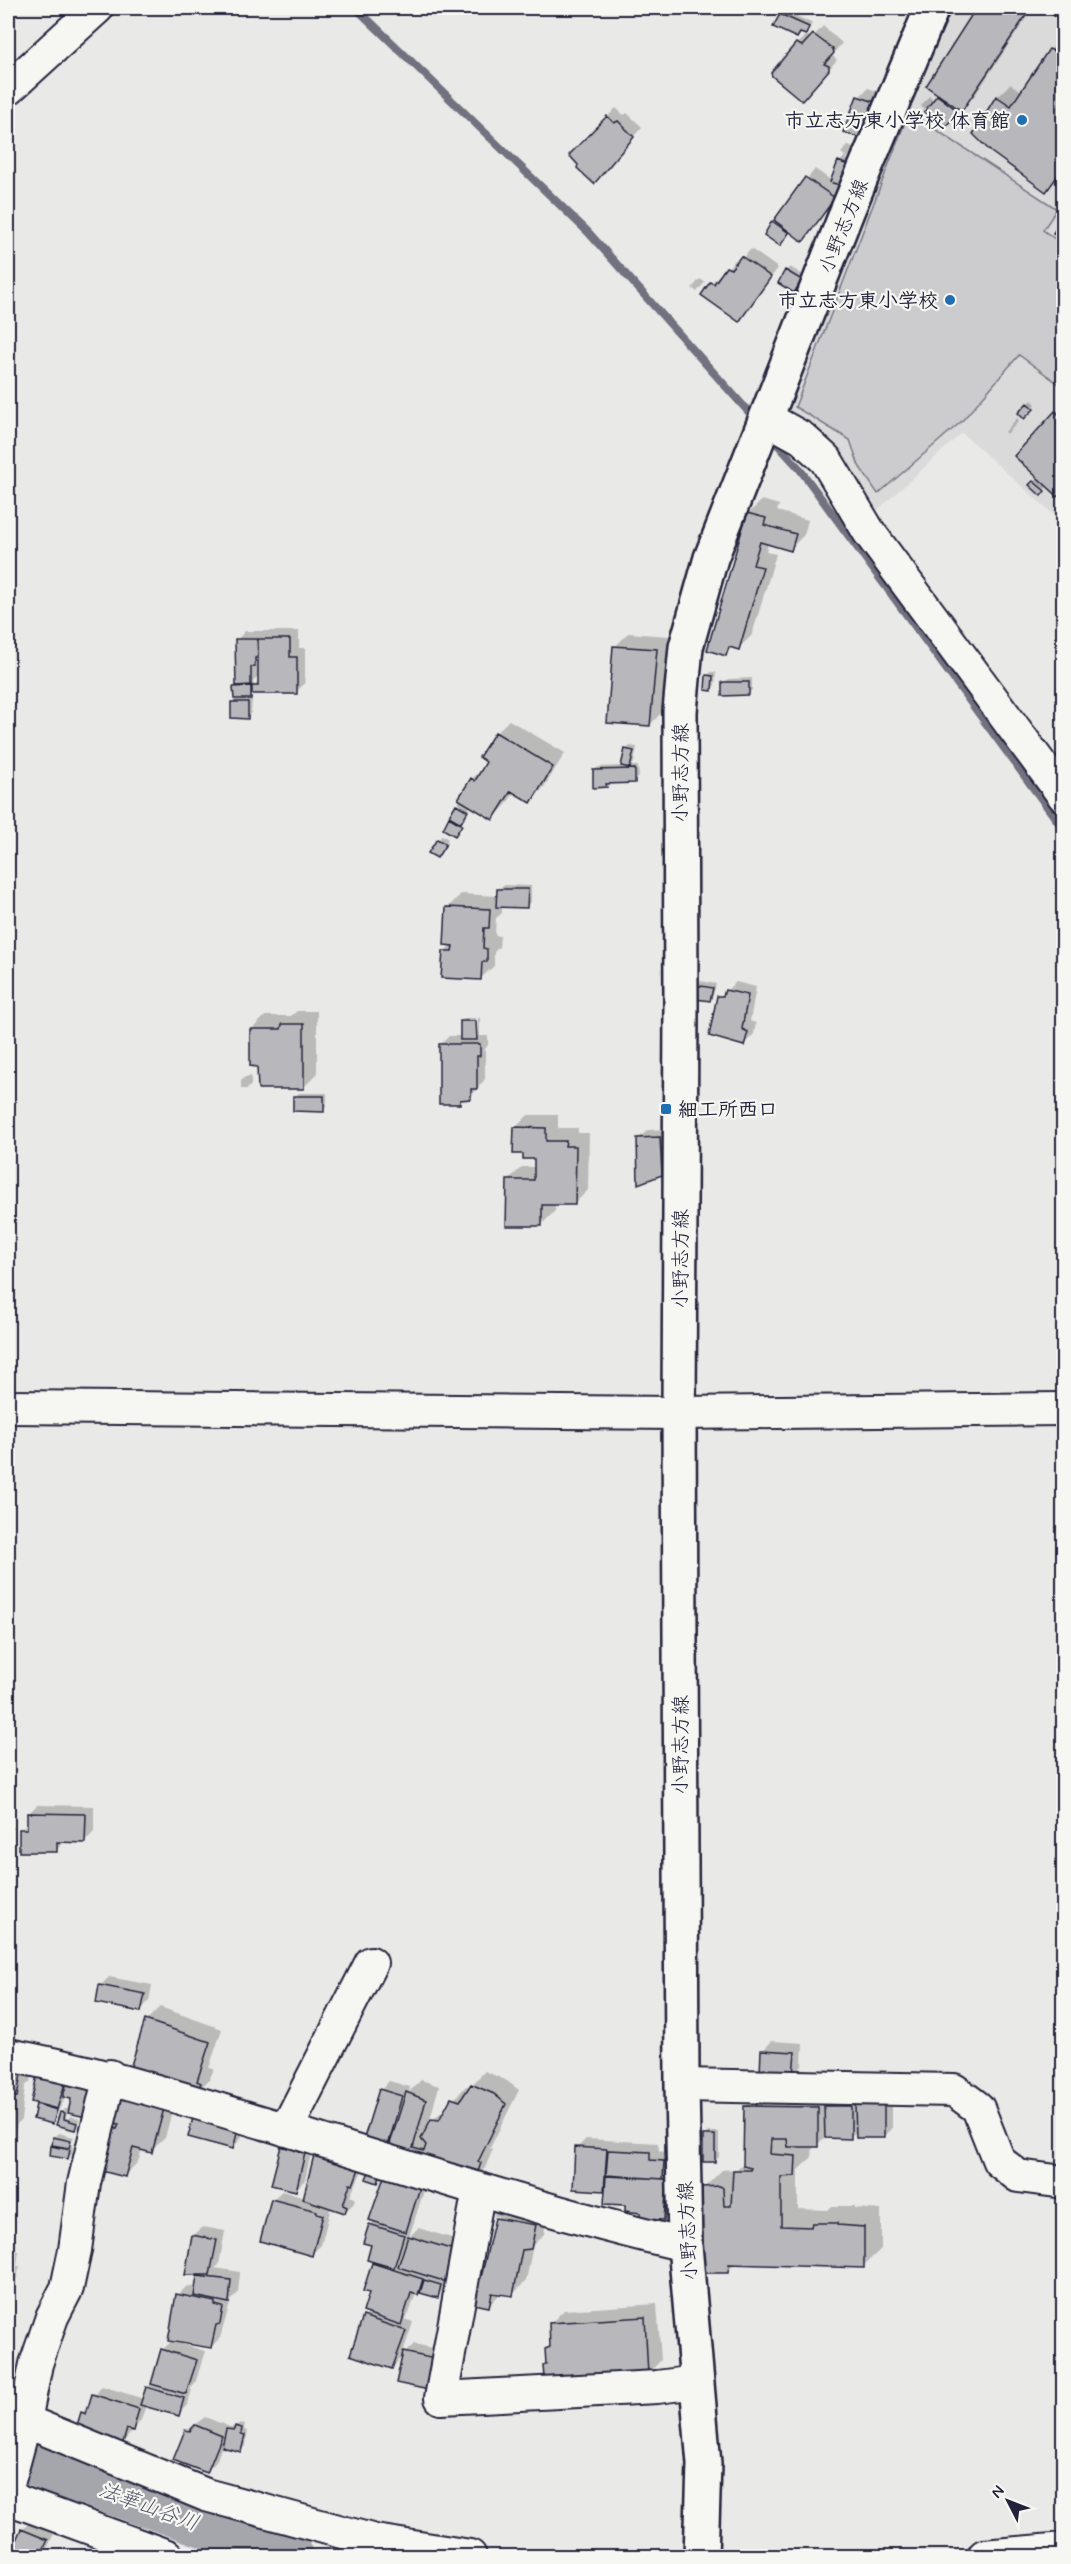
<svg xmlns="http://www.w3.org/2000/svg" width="1071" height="2564" font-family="Mynerve,'Klee One',sans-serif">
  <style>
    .built { fill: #dadada }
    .green { fill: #ccccce; stroke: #777784; stroke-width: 1.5 }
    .shadow { fill: #0003; fill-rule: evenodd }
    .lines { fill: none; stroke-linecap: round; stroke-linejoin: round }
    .stream { stroke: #71717f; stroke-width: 8 }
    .river { stroke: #a5a5ac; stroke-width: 44 }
    .building { fill: #b8b8bc; stroke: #22223b; stroke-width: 1.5 }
    .minor-casing { stroke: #22223b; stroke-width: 36 }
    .major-casing { stroke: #22223b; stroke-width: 38 }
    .minor { stroke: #f6f6f2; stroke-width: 32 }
    .major { stroke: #f6f6f2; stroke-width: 33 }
    .poi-dot { fill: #1f6fb2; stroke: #f6f6f2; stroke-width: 2 }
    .labels { text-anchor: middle; stroke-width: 4.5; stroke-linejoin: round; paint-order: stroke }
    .poi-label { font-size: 20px; font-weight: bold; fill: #22223b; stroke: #f6f6f2; text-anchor: end }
    .street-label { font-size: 20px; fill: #22223b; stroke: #f6f6f2 }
    .water-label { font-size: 21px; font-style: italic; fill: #565668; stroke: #f6f6f2 }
  </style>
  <rect width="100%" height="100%" fill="#e9e9e7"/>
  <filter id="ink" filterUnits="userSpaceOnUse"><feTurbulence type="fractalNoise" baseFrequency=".0167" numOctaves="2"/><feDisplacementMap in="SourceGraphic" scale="12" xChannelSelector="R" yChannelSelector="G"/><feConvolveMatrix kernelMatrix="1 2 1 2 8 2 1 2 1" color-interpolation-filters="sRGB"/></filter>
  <g filter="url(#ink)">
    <!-- built -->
    <path class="built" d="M944,8h119v515l-101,-90 -93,85 -90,-104z"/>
    <!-- green -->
    <path class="green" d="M909,112l148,97 -14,21 20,15v142l-44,-32 -57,66 -84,73 -19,-28 -9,-26 -55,-33z"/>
    <!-- shadow -->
    <path class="shadow" d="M48,8h17l-11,8z
      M978,8h55l-58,87 -14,14 -2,-2 -11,15 -16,-18 -8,5 -3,-3 8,-10 6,5 5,-7 -12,-9z
      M785,11l27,12 -3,6 -4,4 -24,-18z
      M823,26l19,17 -10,12 5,5 -35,40 -5,-56 9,-9 6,3z
      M1064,37v134l-18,19 -49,-93 13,-13 12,7 28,-41z
      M868,88l14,5 -13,35 -10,-31z
      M616,108l8,7 3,-2 15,14 -40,46 -22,-8 -9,-10z
      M848,145l7,5 -9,9 7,3 -19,21 8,6 -39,51 -13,-9 -6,9 -10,-18 41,-53 17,12 8,-19 5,-6 -4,-3z
      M751,249l27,19 -39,52 -28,-37 9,-9 2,1 14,-16 4,2z
      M790,267l15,9 -11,15 -8,-20z
      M700,279l5,3 -8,10 -5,-4z
      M1032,400l4,4 -12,13 -4,-4z
      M1064,405v95l-16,-14 -8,8 -9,-9 8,-8 17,-65z
      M1017,418l2,3 -12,13 -2,-2z
      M762,500l17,5 -2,6 31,9 -4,15 -14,14 -22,-6 -2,9 10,2 -24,81 -13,13 -6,-2 -7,8 -17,-5 40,-136z
      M245,631h54v17h6v35l-9,9 -41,1 -6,6h3l-1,14 -4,4 -15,-14 3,-3v-13l3,-2 -1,-45zM260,675v6l-6,5v-3h-2z
      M628,633l41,3 -6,75 -13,14 -35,-78z
      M711,672h5l-1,13 -4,4 -4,-13z
      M752,678v12l-4,4 -24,-11 4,-4z
      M509,720l56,33 -21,34 -13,14 -16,-10 -9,14 -13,13 -22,-13 -16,29 -5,-16 22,-39 13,-13 11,-33z
      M630,746l7,1 -3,16 -4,3h8l1,11 -4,4 -26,1 -3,4 -12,-15 4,-4 24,-1 4,-16z
      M442,835l6,4 -7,13h-11z
      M503,885l28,1v16l-5,4h-24v7l-6,5 -1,17 5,1 -1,11 -5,5v14l-14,13 -35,-28 7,-7 -4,-37 13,-13 37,2 1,-7z
      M701,981l15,3 -3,12 -4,4 -12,-15z
      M736,982l20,5 -6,34 6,2 -2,11 -9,9 -26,-4v-42z
      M297,1011h20v63l-14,14 -44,-23 -8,-35 14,-14h26z
      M465,1018h10v18h3v-18h2v18h8v9l-3,4v30l-15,19h-7l-4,4 -19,-57 9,-9h12v-14z
      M251,1076v9l-4,4h-6v-8l4,-4z
      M299,1093h28v13l-4,4 -28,-13z
      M528,1115h30v13h20v5h11l-1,57 -14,14 -19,-1v8l-14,14 -33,-45 14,-13h13l1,-9 -21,-30z
      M669,1129l1,36 -9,9 -22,-36 9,-8z
      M37,1805l57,1v26l-9,9h-19l-10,9 -35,-20 7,-8v-8z
      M8,1824l6,3 -6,14z
      M109,1977l43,8 -3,16 -8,9 -40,-25z
      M160,2007l62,22 -13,39 5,1 -5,11 -14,13 -17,-5 -13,50 -14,13 -9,-2 -4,13 -14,14 -28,-8 34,-94 16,-53z
      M772,2041l31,2 -1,23 -9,9 -30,-25z
      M34,2061l-4,21 -5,4 -4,34 -4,4 -5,22 -4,4v-84z
      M485,2071l22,10 12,9 -29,58 3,1 -8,19 -14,14 -78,-43 -5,5 -7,-54 8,-9 21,6 -1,5 12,-12 18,6 -10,37 19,-17 18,-20 4,1z
      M40,2072h68l-35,26 -7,-1 -14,25 -14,-17 2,-2z
      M764,2089l128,8v31l-9,9 -26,-6 -7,6 -24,-1 -9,9h-4l-1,12 -14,13v39l30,1 4,-4h23v2l26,2v39l-18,17 -127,-3 -9,9 -23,-84 18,-18 15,-1 8,-8 1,-55z
      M65,2109h3l-2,9h3l1,-2 10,3 -5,9 -17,-4 3,-11z
      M247,2117l-6,22 -9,9 -43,-12z
      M708,2132h11v25l-4,4 -11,-25z
      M59,2133l15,4 -4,8 3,1 -1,8 -4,4 -15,-11 3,-3 -1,-7z
      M292,2134l21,11 -8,35 -9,9z
      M586,2139l72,4 1,8 13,2 1,57 -9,9 -23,-8 -34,-22 -32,-2 2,-39z
      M365,2165l-15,31 5,2 -1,5 -9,9 -14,-5 -10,38 -9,9 -50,-14 11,-41 9,-8 23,6z
      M429,2175l-20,62 9,-9 47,14 -20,37 -4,13 -4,4 -14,-9 -7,6 -7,21 -5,5 9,3 -11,34 12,-12 29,6 -6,29 -33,-24 -12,12 -27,-50 4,-4 5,-49 2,-3 -6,-36z
      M495,2206l53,6 -4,22 -11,11 -7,36 -13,13 -12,-1 -12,12 -10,-25 4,-4 15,-60h-4z
      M203,2227l22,4 -6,34 -4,3 25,4 -2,21 -7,7 -11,38 -9,9 -32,-6 -1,2 27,8 -10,33 -5,5 2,1 -5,15 -8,9 -33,-9 -5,15 -20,25 -39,-32 20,-27 42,13 3,-11 6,-6 9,-32 11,-10 5,-45 9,-9 10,2 2,-14 -12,-1 7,-38z
      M8,2249l11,2 -2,15h3l-12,42z
      M657,2304l4,56 -13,14 -100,-12 -1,-13 5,-5 -1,-21 13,-13z
      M205,2417l25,10h6l4,-4 5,1 -1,6 4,1 -3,15 -4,4 -19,-4 -6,16 -9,9 -21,-40z
      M31,2521l24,10 -11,25h-33l11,-26z"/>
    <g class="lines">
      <!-- stream -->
      <path class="stream" d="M356,8l232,224 167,187
        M769,435l30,33 265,362"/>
      <!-- river -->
      <path class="river" d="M8,2452l42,19 241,85"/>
    </g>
    <!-- building -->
    <path class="building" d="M976,8h55l-69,103 -36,-25z
      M1041,8h23v14z
      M780,14l29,13 -3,8 -6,-2 -3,5 -24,-11z
      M813,34l20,15 1,4 -10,11 5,2v4l-27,31 -30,-25 -1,-3 25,-30 6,3z
      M1049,49l15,6v112l-18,25 -55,-40 -18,-18 23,-38 15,10z
      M937,95l21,16 -13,17 -21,-16z
      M857,96l18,6 -15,36 -17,-6z
      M607,116l7,7 4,-2 16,16 -40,47 -17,-16 1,-3 -9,-10z
      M838,161l12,5 -8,20 -12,-4z
      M805,177l30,21 -32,44 -29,-22z
      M1064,216v24l-11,-7z
      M772,221l17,12 -9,13 -16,-11z
      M741,256l30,21 -32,45 -38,-27 9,-13 4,2 12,-17 5,2z
      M785,270l17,10 -8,13 -16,-10z
      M1027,403l7,6 -10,10 -6,-6z
      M1055,411l9,8v83l-50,-46z
      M1033,481l12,10 -4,5 -12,-11z
      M747,513l19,5 -2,7 32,9 -5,17 -31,-9 -7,23 10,2 -24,83 -10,-3 -3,9 -19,-6z
      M235,639h22l1,19h-3v9h-4v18l-15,1z
      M258,639h32v18h7v37h-45v-8h6z
      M613,646l44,3 -7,77 -43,-3z
      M706,675l7,1 -1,15 -7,-1z
      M722,682h27v13l-27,1z
      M251,686v13h-17l-1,-12z
      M231,702h17v17l-17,-1z
      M495,732l58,35 -22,36 -20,-12 -18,29 -35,-21 13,-21 4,3 11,-19 -7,-5z
      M625,749l9,2 -4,17 -9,-2z
      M635,769v14l-29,1 1,3 -14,1v-18z
      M456,804l12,7 -7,12 -12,-7z
      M449,817l13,8 -7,11 -12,-7z
      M437,839l9,5 -9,14 -9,-5z
      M497,889h31l-1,19 -31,-1z
      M446,907l44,2 -1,19h-5l-1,20 4,1v13h-5l-1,18 -40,-2 2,-27h9l1,-5 -9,-1z
      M696,985l17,3 -3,13 -14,-2z
      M725,990l23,5 -6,34 6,3 -4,14 -35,-10 8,-40h6z
      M460,1021h16l1,19h-17z
      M282,1024h22v65h-46l-1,-22 -7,-1v-37h31z
      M439,1044h41v12h-3v33h-6v10l-11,1v4h-21z
      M293,1096h31v16l-31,-1z
      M514,1127l32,1v13h20l-1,5h11l-1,59h-33v21h-36l1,-46h27v-21h-11v-5h-10z
      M660,1137l2,38 -24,9 -1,-46z
      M27,1813l59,1 -1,29 -28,-1v10h-38v-23h8z
      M99,1985l46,9 -4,18 -45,-9z
      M145,2020l65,22 -13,39 4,2 -5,12 -68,-20z
      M761,2050l34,2 -2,24 -33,-2z
      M8,2071l13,3 -4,23 -4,-1 -4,39z
      M38,2071l30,3 -11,35 -26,-7z
      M69,2074l31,7 -9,37 -23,-5 3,-14 -8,-2z
      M471,2084l23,10 12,10 -28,58 3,1 -7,20 -87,-30 19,-61 20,8 -13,48 11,3 2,-6 -5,-6 10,-20 8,1 12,-22 9,3z
      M115,2087l51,14 -14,52 -19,-5 -8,29 -31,-8 12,-43 11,3 2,-5 -13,-4z
      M379,2089l23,7 -14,50 -24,-8z
      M36,2104l21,6 -4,14 -20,-5z
      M855,2105h29v33h-28z
      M744,2106l74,1v40h-30l-1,-8h-16l-1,15 26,2 -1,20 -14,1v49l30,1 1,-4h26v2l26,2v41l-135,-4 -1,9h-24l-4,-4 2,-82 18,-1 3,2 1,18h7l2,-36h17l1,-2 -8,-2z
      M824,2106h27v33l-26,-1z
      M60,2112l5,1 -1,6 13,4 -2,7 -19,-5z
      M194,2114l45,12 -6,23 -45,-12z
      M703,2135h12v27h-12z
      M53,2137l18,4 -2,7 -17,-3z
      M282,2142h19l-2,10 6,1 -9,38 -25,-6z
      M317,2143l43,23 -7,19 -3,-1 -7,21 4,2 -2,6 -42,-14z
      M51,2146l19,4 -2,9 -18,-3z
      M575,2147l32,2 -3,42 -31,-2z
      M608,2150l42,2v8l14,1 -1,18 -57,-4z
      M372,2164l11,3 -5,16 -12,-4z
      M386,2171l35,13 -15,48 -37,-12z
      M606,2176l61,3 -3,41 -24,-1v-6l-15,-2v-6l-21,-1z
      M271,2199l46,12v2l6,2 -11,41 -52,-15z
      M495,2218l41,7 -5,24 -9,1 -9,46 -21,-3 -3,14 -15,-3 3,-25 4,-1z
      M369,2224l35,11 -10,33 -27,-8 4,-15 -8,-2z
      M192,2235l25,5 -7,35h-25z
      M408,2236l49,15 -10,31 -49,-15z
      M372,2263l51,16 -5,16 -7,-2 -10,32 -38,-13 6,-19 -6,-2z
      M197,2276l34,4 -2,23 -35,-7z
      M424,2280l17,5 -3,13 -18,-5z
      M176,2294l39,8v3l8,2 -3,17 -4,1 -5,23 -43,-7z
      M363,2316l43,15 -14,38 -42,-14z
      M645,2317l3,58 -104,4 -1,-14 3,-1 -1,-15 5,-2 -1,-24z
      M161,2349l36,11 -11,34 -35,-10z
      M403,2352l32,7 -6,31 -33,-7z
      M146,2387l38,11 -5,18 -39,-11z
      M92,2394l47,15 -6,22 -6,-2 -5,17 -47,-14 6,-20 5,2z
      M195,2425l27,11 -15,37 -34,-13 12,-30 5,1z
      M235,2426l7,2 -1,6 4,1 -4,17 -19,-5 4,-18 8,1z
      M21,2529l27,11 -8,16h-31z"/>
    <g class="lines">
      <defs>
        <path id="minor" d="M8,89l89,-81
          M766,418l36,20 24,22 43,72 195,264
          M8,1407l671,6 385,-4
          M8,2055c89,16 175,44 263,70 137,42 274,87 414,120
          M682,2085l272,5 24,18 21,53 19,15 46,6
          M286,2130l85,-167
          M479,2189l-38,209 216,-11 40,-5
          M8,2414l198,81 169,46 95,15
          M8,2484l17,-63 11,-57 16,-47 15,-29 8,-38 9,-67 26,-107
          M8,2498l159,58
          M984,2556l80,-7"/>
        <path id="major" d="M701,2556l3,-92 -19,-219 -3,-160 -3,-672 2,-409 -1,-293 6,-64 25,-89 137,-349 84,-201"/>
      </defs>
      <!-- minor casing -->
      <use href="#minor" class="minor-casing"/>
      <!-- major casing -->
      <use href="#major" class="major-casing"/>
      <!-- minor -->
      <use href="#minor" class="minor"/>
      <!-- major -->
      <use href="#major" class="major"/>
    </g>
  </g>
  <!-- markers -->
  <g class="poi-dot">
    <circle cx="1022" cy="120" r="6"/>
    <circle cx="950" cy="300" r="6"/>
    <rect x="660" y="1103" width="12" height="12" rx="3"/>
  </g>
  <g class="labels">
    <!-- poi labels -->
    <g class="poi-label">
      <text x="1010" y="127">市立志方東小学校 体育館</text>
      <text x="938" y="307">市立志方東小学校</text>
      <text x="678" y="1116" text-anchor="start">細工所西口</text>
    </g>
    <!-- street labels -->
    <g class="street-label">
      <text transform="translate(843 226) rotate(-68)" y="7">小野志方線</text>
      <text transform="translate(680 773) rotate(-90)" y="7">小野志方線</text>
      <text transform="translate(680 1259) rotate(-90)" y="7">小野志方線</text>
      <text transform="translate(680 1745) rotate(-90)" y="7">小野志方線</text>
      <text transform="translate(687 2231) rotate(-93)" y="7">小野志方線</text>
    </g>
    <!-- water labels -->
    <g class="water-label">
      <text transform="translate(149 2506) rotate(20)" y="7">法華山谷川</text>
    </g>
  </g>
  <!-- margin -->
  <rect width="1071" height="2564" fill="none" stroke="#f6f6f2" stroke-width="30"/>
  <rect x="15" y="15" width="1041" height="2534" fill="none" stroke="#22223b" stroke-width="2" filter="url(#ink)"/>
  <!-- north arrow -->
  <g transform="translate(1008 2501) rotate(312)" stroke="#f6f6f2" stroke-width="4.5" paint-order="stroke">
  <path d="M0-4.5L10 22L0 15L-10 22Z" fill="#22223b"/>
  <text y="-9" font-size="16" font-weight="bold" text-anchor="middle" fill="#22223b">N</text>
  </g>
</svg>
